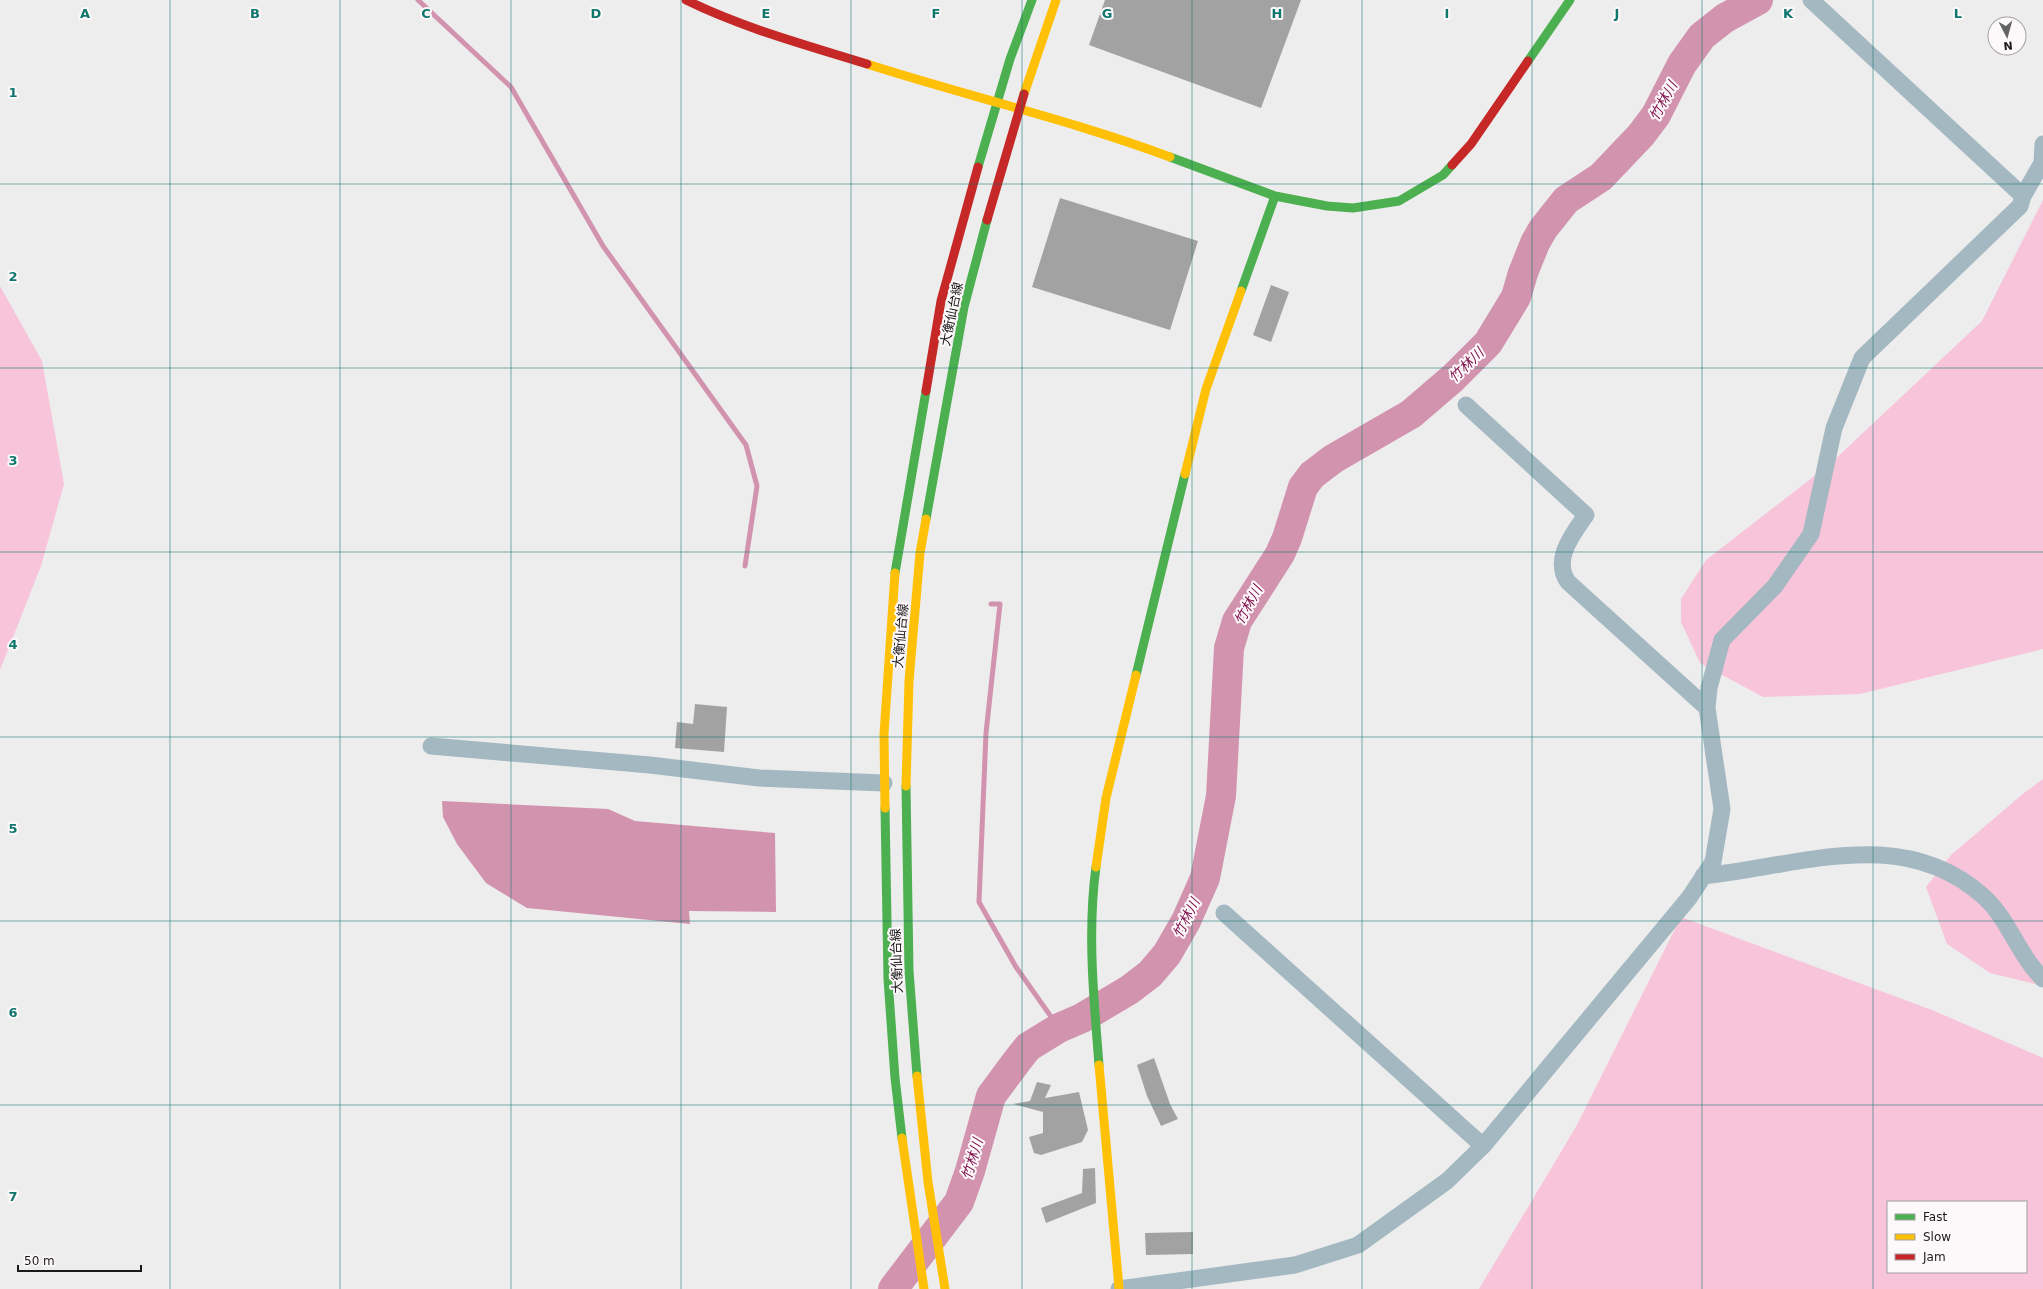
<svg xmlns="http://www.w3.org/2000/svg" width="2043" height="1289" font-family="'DejaVu Sans','Noto Sans JP',sans-serif">
  <style>
    .green { fill: #f7c4d9; fill-rule: evenodd }
    .water { fill: #d293af }
    .lines { fill: none; stroke-linecap: round; stroke-linejoin: round }
    .stream { stroke: #d293af; stroke-width: 5 }
    .river { stroke: #d293af; stroke-width: 30 }
    .building { fill: #a3a2a2 }
    .street { stroke: #a4b8c2; stroke-width: 17 }
    .fast { stroke: #4caf50; stroke-width: 9 }
    .slow { stroke: #ffc107; stroke-width: 9 }
    .jam { stroke: #c62828; stroke-width: 9 }
    .grid { fill: none; stroke: #0f766e; stroke-width: 1; stroke-opacity: 0.55 }
    .labels { text-anchor: middle; stroke-width: 4; stroke-linejoin: round; paint-order: stroke }
    .street-label { font-size: 13px; fill: #1a1919; stroke: #fdf9fa }
    .water-label { font-size: 14px; font-style: italic; fill: #821651; stroke: #fdf9fa }
    .grid-label { font-size: 13px; text-anchor: middle; font-weight: bold; fill: #0f766e; stroke: #fdf9fa; stroke-width: 4; stroke-linejoin: round; paint-order: stroke }
  </style>
  <rect width="100%" height="100%" fill="#eeeded"/>
  <!-- green -->
  <path class="green" d="M2043,200v449l-183,45 -97,3 -63,-34 -19,-41v-23l25,-39 125,-97 151,-142z
    M0,286l42,75 22,123 -23,82 -41,104z
    M2043,779v207l-53,-13 -43,-29 -21,-57 25,-32 73,-62z
    M1681,917l251,93 111,48v231h-564l98,-164zM1888,1202h138v70h-138z"/>
  <!-- water -->
  <path class="water" d="M442,801l166,8 27,12 140,12 1,79 -87,-1 1,13 -163,-16 -41,-25 -29,-39 -14,-27z"/>
  <g class="lines">
    <!-- stream -->
    <path class="stream" d="M418,0l93,87 92,159 143,199 11,41 -12,80
      M991,604h9l-14,129 -7,169 37,65 43,61"/>
    <!-- river -->
    <path class="river" d="M893,1289l66,-87 11,-31 21,-75 26,-35 11,-14 31,-19 23,-10 47,-28 21,-16 17,-20 19,-33 19,-43 16,-82 8,-148 8,-27 43,-67 7,-16 16,-51 9,-12 21,-16 78,-45 42,-36 35,-35 28,-46 7,-24 12,-30 8,-14 23,-29 35,-23 40,-42 15,-20 26,-51 20,-28 23,-18 33,-18"/>
  </g>
  <!-- building -->
  <path class="building" d="M1105,0h196l-40,108 -172,-63z
    M1060,198l138,43 -28,89 -138,-43z
    M1271,285l18,7 -18,50 -18,-7z
    M695,704l32,3 -3,45 -49,-4 2,-26 16,2z
    M1154,1058l16,46 8,15 -17,7 -14,-30 -10,-31z
    M1037,1082l14,3 -6,13 34,-6 9,38 -6,12 -41,13 -7,-2 -5,-16 14,-4v-21l-30,-8 17,-3z
    M1095,1168l1,35 -50,20 -5,-15 41,-15 1,-24z
    M1193,1232v22l-47,1 -1,-22z"/>
  <g class="lines">
    <!-- street -->
    <path class="street" d="M1811,0l212,196
      M1466,405l120,110c-13,19 -34,44 -18,67l139,126
      M431,746l219,19 109,13 125,5
      M1703,876c94,-9 198,-53 280,20 26,23 35,59 60,83
      M1224,913l259,233
      M1119,1289l176,-24 63,-20 89,-64 36,-35 206,-248 24,-36 9,-53 -15,-101 2,-20 13,-48 53,-54 36,-52 23,-106 28,-70 158,-152 3,-10 19,-33 1,-19"/>
    <!-- fast -->
    <path class="fast" d="M1528,61l42,-61
      M1170,157l105,39 52,10 26,2 46,-7 44,-26 9,-10
      M978,167l32,-108 22,-59
      M1241,291l34,-95
      M926,519l38,-212 23,-87
      M895,573l31,-182
      M1136,675l49,-201
      M906,786l3,185 8,105
      M885,808l3,171 7,99 7,60
      M1096,867c-9,66 -2,133 3,198"/>
    <!-- slow -->
    <path class="slow" d="M867,64c100,32 204,56 303,93
      M1024,94l32,-94
      M1185,474l21,-85 35,-98
      M906,786l3,-105 11,-128 6,-34
      M885,808l-1,-74 11,-161
      M1096,867l10,-69 30,-123
      M1099,1065l20,223
      M917,1076l11,106 17,107
      M902,1138l22,151"/>
    <!-- jam -->
    <path class="jam" d="M686,0c57,28 120,45 181,64
      M1452,165l19,-21 57,-83
      M987,220l37,-126
      M926,391l15,-90 37,-134"/>
  </g>
  <!-- grid -->
  <path class="grid" d="M170,0v1289M340,0v1289M511,0v1289M681,0v1289M851,0v1289M1022,0v1289M1192,0v1289M1362,0v1289M1532,0v1289M1702,0v1289M1873,0v1289M0,184h2043M0,368h2043M0,552h2043M0,737h2043M0,921h2043M0,1105h2043"/>
  <g class="labels">
    <!-- street labels -->
    <g class="street-label">
      <text transform="translate(951 314) rotate(-78)" y="5">大衡仙台線</text>
      <text transform="translate(900 636) rotate(-85)" y="5">大衡仙台線</text>
      <text transform="translate(896 961) rotate(-92)" y="5">大衡仙台線</text>
    </g>
    <!-- water labels -->
    <g class="water-label">
      <text transform="translate(1663 101) rotate(-61)" y="5">竹林川</text>
      <text transform="translate(1466 365) rotate(-44)" y="5">竹林川</text>
      <text transform="translate(1248 605) rotate(-61)" y="5">竹林川</text>
      <text transform="translate(1186 918) rotate(-63)" y="5">竹林川</text>
      <text transform="translate(972 1159) rotate(-73)" y="5">竹林川</text>
    </g>
  </g>
  <g class="grid-label">
    <text x="85" y="18">A</text>
    <text x="255" y="18">B</text>
    <text x="426" y="18">C</text>
    <text x="596" y="18">D</text>
    <text x="766" y="18">E</text>
    <text x="936" y="18">F</text>
    <text x="1107" y="18">G</text>
    <text x="1277" y="18">H</text>
    <text x="1447" y="18">I</text>
    <text x="1617" y="18">J</text>
    <text x="1788" y="18">K</text>
    <text x="1958" y="18">L</text>
    <text x="13" y="97">1</text>
    <text x="13" y="281">2</text>
    <text x="13" y="465">3</text>
    <text x="13" y="649">4</text>
    <text x="13" y="833">5</text>
    <text x="13" y="1017">6</text>
    <text x="13" y="1201">7</text>
  </g>
  <!-- legend -->
  <rect x="1887" y="1201" width="140" height="72" fill="#fdf9fa" stroke="#a29fa0"/>
  <rect x="1895" y="1214" width="20" height="6" fill="#4caf50" stroke="#a29fa0"/>
  <text x="1923" y="1221" font-size="12" fill="#1a1919">Fast</text>
  <rect x="1895" y="1234" width="20" height="6" fill="#ffc107" stroke="#a29fa0"/>
  <text x="1923" y="1241" font-size="12" fill="#1a1919">Slow</text>
  <rect x="1895" y="1254" width="20" height="6" fill="#c62828" stroke="#a29fa0"/>
  <text x="1923" y="1261" font-size="12" fill="#1a1919">Jam</text>
  <!-- north arrow -->
  <g transform="translate(2007 36) rotate(174)"><circle r="19" fill="#fdf9fa" stroke="#a29fa0"/>
  <path d="M0-3L7 15L0 10L-7 15Z" fill="#646363"/>
  <text y="-6" font-size="11" font-weight="bold" text-anchor="middle" fill="#1a1919">N</text>
  </g>
  <!-- scale -->
  <path d="M18 1265v6h123v-6" fill="none" stroke="#1a1919" stroke-width="2"/>
  <text x="24" y="1265" font-size="12" fill="#1a1919" stroke="#fdf9fa" stroke-width="3" paint-order="stroke">50 m</text>
</svg>
